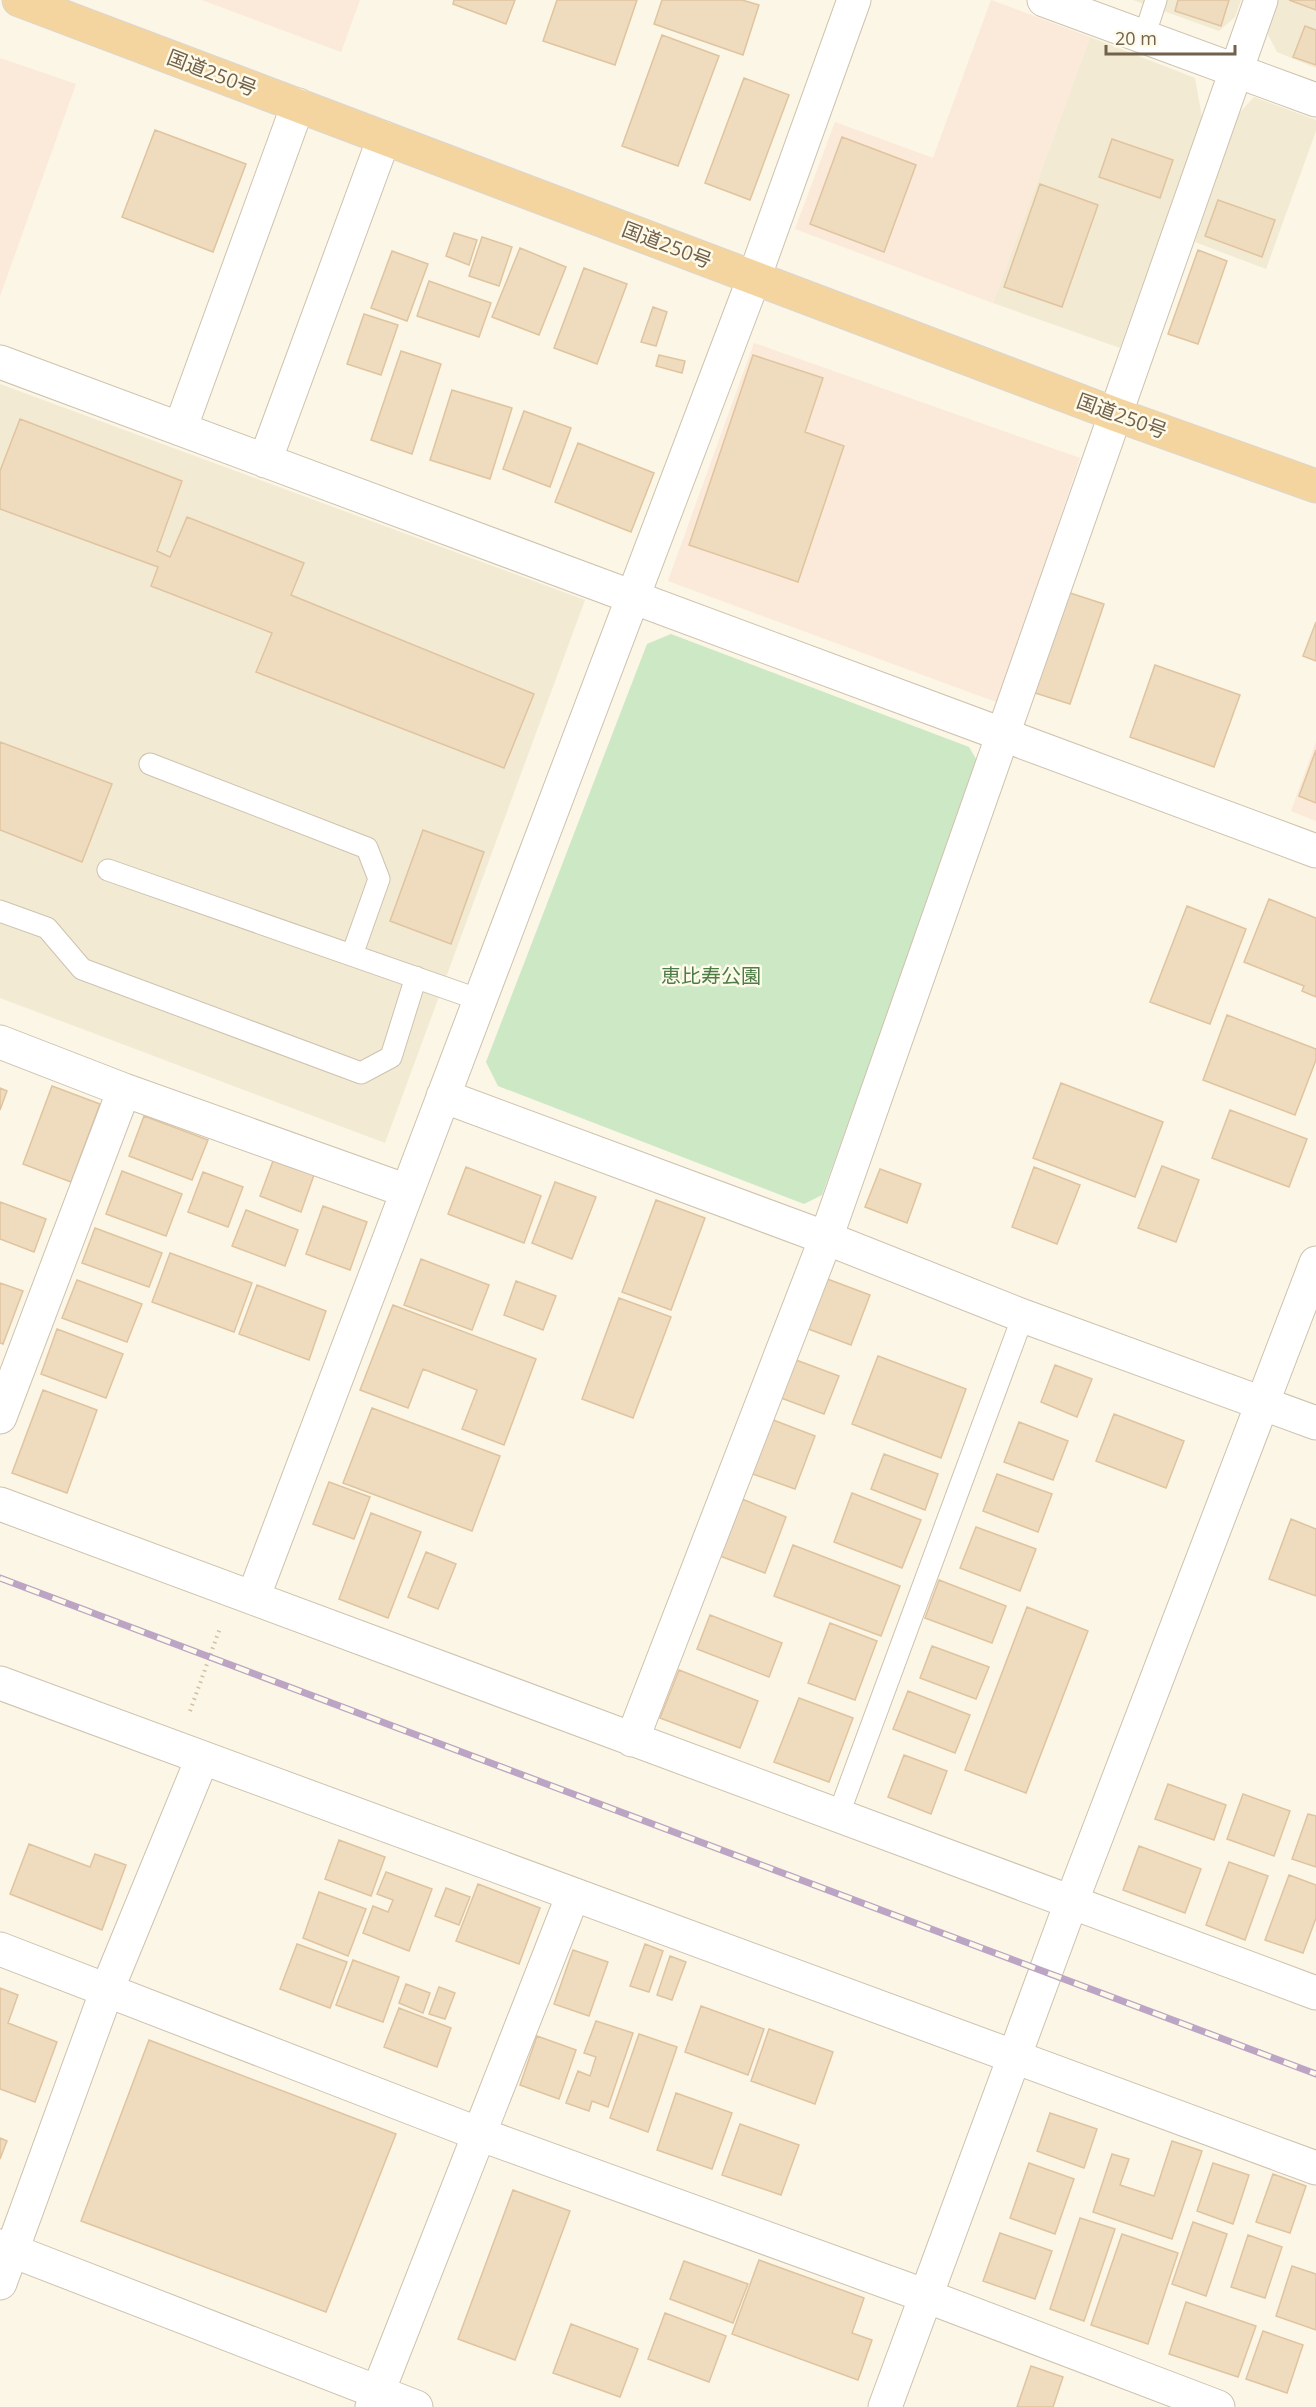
<svg xmlns="http://www.w3.org/2000/svg" width="1316" height="2407" font-family="'Open Sans','Noto Sans JP',sans-serif">
  <style>
    .residential { fill: #f2ead3 }
    .commercial { fill: #fbe9d9 }
    .green { fill: #cce8c4 }
    .building { fill: #efdbbe; stroke: #e0c49f; stroke-width: 1.5 }
    .lines { fill: none; stroke-linecap: round; stroke-linejoin: round }
    .service-casing { stroke: #cec2af; stroke-width: 23 }
    .minor-casing { stroke: #cec2af; stroke-width: 35 }
    .tertiary-casing { stroke: #cec2af; stroke-width: 35 }
    .trunk-casing { stroke: #dad6d0; stroke-width: 35 }
    .path { stroke: #d3bea1; stroke-width: 4; stroke-dasharray: 1.5 4.5; stroke-linecap: butt }
    .service { stroke: #fff; stroke-width: 21 }
    .minor { stroke: #fff; stroke-width: 33 }
    .tertiary { stroke: #fff; stroke-width: 33 }
    .trunk { stroke: #f4d5a0; stroke-width: 33 }
    .rail-casing { stroke: #bba4c4; stroke-width: 7 }
    .rail { stroke: #fefaea; stroke-width: 4.5; stroke-dasharray: 14; stroke-linecap: butt }
    .labels { text-anchor: middle; stroke-width: 5; stroke-linejoin: round; paint-order: stroke }
    .street-label { font-size: 20px; fill: #72614b; stroke: #fefaea }
    .park-label { font-size: 20px; fill: #4d7d47; stroke: #fefaea }
  </style>
  <rect width="100%" height="100%" fill="#fbf6e5"/>
  <!-- residential -->
  <path class="residential" d="M1133,0h108l-6,17 -16,14z
    M1275,0h41v68l-39,-16 -12,-23z
    M1090,37l105,41 7,39 -82,231 -127,-45z
    M1254,97l62,23v11l-50,138 -71,-27 38,-122z
    M0,384l585,216 -200,543 -385,-145z"/>
  <!-- commercial -->
  <path class="commercial" d="M202,0h158l-19,52z
    M991,0l99,37 -97,266 -198,-74 40,-107 98,36z
    M0,58l76,26 -76,212z
    M754,343l326,115 -81,245 -331,-122z
    M1316,742v79l-25,-10z"/>
  <!-- green -->
  <path class="green" d="M671,634l298,113 10,17 -157,431 -18,9 -306,-118 -12,-24 161,-418z"/>
  <!-- building -->
  <path class="building" d="M454,0h61l-9,24 -53,-20z
    M557,0h80l-22,65 -72,-24z
    M662,0h80l17,5 -16,50 -89,-31z
    M1178,0h51l-8,26 -46,-15z
    M1289,0h27v10z
    M1305,26l11,4v35l-23,-8z
    M662,35l57,21 -41,110 -56,-20z
    M744,78l45,17 -39,105 -45,-17z
    M155,130l91,34 -33,88 -91,-35z
    M842,137l74,28 -32,87 -74,-28z
    M1112,139l61,21 -13,38 -61,-21z
    M1040,184l58,21 -36,102 -58,-20z
    M1218,200l57,20 -13,37 -57,-21z
    M454,233l23,7 -8,25 -23,-9z
    M482,237l30,10 -13,39 -30,-10z
    M520,248l46,19 -27,68 -47,-18z
    M1198,250l29,11 -29,83 -30,-10z
    M392,251l36,13 -21,57 -36,-13z
    M584,268l43,16 -30,80 -43,-16z
    M429,281l62,22 -12,34 -62,-21z
    M653,307l14,5 -11,34 -15,-4z
    M364,314l34,11 -17,50 -34,-11z
    M401,351l40,13 -29,90 -41,-14z
    M659,355l26,6 -3,12 -26,-7z
    M753,355l70,23 -18,54 39,14 -46,136 -109,-37z
    M452,390l60,18 -22,71 -60,-19z
    M524,411l47,17 -21,59 -47,-18z
    M20,419l162,62 -25,70 13,6 17,-40 117,46 -13,32 243,99 -30,74 -248,-96 16,-39 -121,-47 7,-19 -158,-58v-38z
    M578,443l76,30 -23,59 -76,-30z
    M1067,592l37,12 -34,100 -38,-12z
    M1316,622v39l-13,-5z
    M1155,665l85,30 -26,72 -84,-30z
    M0,742l112,42 -30,78 -82,-32z
    M1316,750v53l-17,-7z
    M423,830l61,22 -33,92 -61,-23z
    M1269,899l47,19v79l-14,-6 2,-5 -60,-24z
    M1187,906l59,23 -36,95 -60,-22z
    M1227,1015l89,34v11l-21,55 -92,-35z
    M1061,1083l102,39 -28,75 -102,-39z
    M52,1086l48,18 -29,78 -48,-18z
    M0,1088l7,3 -7,19z
    M1230,1110l77,29 -18,48 -77,-29z
    M144,1116l64,24 -16,40 -63,-24z
    M273,1161l41,14 -13,37 -41,-16z
    M1162,1166l37,14 -23,62 -38,-14z
    M466,1167l75,29 -17,47 -76,-29z
    M1034,1167l46,18 -23,59 -45,-17z
    M880,1169l41,15 -14,39 -42,-16z
    M122,1171l60,23 -16,42 -60,-22z
    M203,1172l40,15 -15,40 -40,-15z
    M555,1182l41,15 -24,62 -40,-16z
    M656,1200l49,18 -34,92 -49,-18z
    M0,1202l46,17 -12,33 -34,-13z
    M323,1206l44,16 -17,48 -44,-16z
    M246,1210l52,20 -13,36 -53,-20z
    M95,1228l67,25 -13,34 -67,-24z
    M170,1253l82,30 -18,49 -82,-30z
    M421,1259l68,26 -17,45 -68,-25z
    M822,1277l48,18 -19,50 -48,-18z
    M77,1280l65,24 -15,38 -65,-24z
    M516,1281l40,15 -13,34 -39,-15z
    M0,1283l23,8 -20,53 -3,-1z
    M257,1285l69,26 -17,49 -70,-26z
    M619,1298l52,19 -38,101 -51,-19z
    M393,1305l143,54 -32,86 -42,-16 15,-39 -54,-21 -15,39 -48,-18z
    M57,1329l66,25 -17,44 -65,-24z
    M878,1356l88,33 -25,69 -89,-34z
    M788,1357l51,19 -15,38 -51,-19z
    M1055,1365l37,14 -15,38 -36,-15z
    M43,1390l54,20 -30,83 -55,-20z
    M372,1408l128,48 -28,75 -129,-48z
    M1114,1414l70,27 -18,47 -70,-27z
    M768,1418l47,18 -20,53 -48,-17z
    M1019,1422l49,19 -15,39 -49,-18z
    M884,1454l54,20 -13,36 -54,-21z
    M997,1474l55,20 -14,38 -55,-21z
    M329,1482l41,15 -16,42 -41,-15z
    M852,1493l69,27 -19,48 -68,-26z
    M742,1499l44,18 -21,56 -45,-17z
    M371,1513l50,19 -33,86 -49,-19z
    M1291,1519l25,10v67l-47,-17z
    M976,1527l60,22 -16,42 -60,-23z
    M793,1545l107,41 -19,50 -107,-40z
    M426,1552l30,12 -18,45 -30,-12z
    M939,1580l67,26 -14,37 -67,-25z
    M1027,1607l61,24 -62,162 -61,-23z
    M710,1615l72,28 -13,34 -72,-28z
    M830,1623l47,18 -22,59 -47,-17z
    M932,1646l57,21 -13,32 -56,-21z
    M679,1670l79,31 -18,47 -80,-30z
    M908,1691l62,24 -15,38 -62,-24z
    M799,1698l54,20 -24,64 -55,-20z
    M904,1755l43,16 -16,43 -43,-17z
    M1168,1784l58,21 -12,35 -59,-21z
    M1243,1794l47,17 -16,45 -47,-17z
    M1308,1814l8,2v51l-24,-8z
    M339,1840l46,17 -14,39 -46,-17z
    M29,1844l61,23 5,-13 31,11 -24,65 -92,-36z
    M1139,1846l62,23 -16,44 -62,-23z
    M1229,1862l39,14 -23,64 -39,-15z
    M386,1872l46,17 -23,62 -46,-18 10,-27 15,6 5,-12 -16,-6z
    M1289,1875l27,10v33l-13,35 -38,-13z
    M478,1884l62,24 -21,56 -63,-23z
    M446,1888l24,9 -11,28 -24,-9z
    M319,1892l47,17 -18,47 -45,-18z
    M297,1944l50,18 -17,46 -50,-19z
    M645,1944l18,7 -14,41 -19,-6z
    M573,1950l35,12 -19,54 -35,-12z
    M670,1956l16,6 -14,38 -15,-5z
    M353,1960l46,17 -16,45 -47,-17z
    M406,1984l24,9 -7,20 -24,-10z
    M439,1987l16,6 -10,26 -16,-5z
    M0,1988l18,7 -10,28 49,19 -22,60 -35,-13z
    M701,2006l63,23 -16,46 -63,-23z
    M399,2008l52,20 -14,39 -53,-20z
    M596,2021l37,12 -25,74 -16,-6 -3,10 -23,-8 12,-32 12,5 6,-19 -12,-4z
    M769,2029l64,23 -18,52 -64,-23z
    M639,2034l38,13 -29,85 -38,-14z
    M537,2036l39,14 -17,49 -39,-14z
    M149,2040l247,94 -70,178 -245,-91z
    M676,2093l56,20 -20,56 -55,-19z
    M1050,2113l47,16 -13,39 -47,-17z
    M740,2124l59,21 -18,50 -59,-20z
    M0,2138l7,3 -7,18z
    M1172,2141l30,10 -30,88 -79,-27 19,-58 17,5 -9,26 34,11z
    M1029,2163l45,16 -19,55 -45,-16z
    M1213,2163l36,12 -16,49 -36,-13z
    M1273,2174l33,12 -16,47 -34,-11z
    M513,2190l57,21 -55,149 -57,-21z
    M1080,2218l35,11 -31,92 -34,-12z
    M1193,2222l34,12 -21,62 -34,-12z
    M1000,2233l52,18 -17,48 -52,-18z
    M1122,2234l56,19 -30,91 -57,-19z
    M1248,2235l34,12 -17,51 -34,-11z
    M759,2260l105,38 -12,35 20,7 -14,40 -126,-46z
    M684,2261l64,23 -15,39 -63,-24z
    M1292,2266l24,8v56l-40,-14z
    M1186,2302l70,24 -18,51 -69,-23z
    M665,2313l61,23 -17,46 -61,-23z
    M571,2324l67,25 -18,48 -67,-24z
    M1263,2331l40,14 -16,48 -41,-14z
    M1031,2366l32,11 -10,30h-36z"/>
  <g class="lines">
    <defs>
      <path id="service" d="M1144,37l12,-37
        M150,764l217,84 12,31 -27,76
        M108,870l372,130
        M0,911l47,17 35,41 279,104 30,-16 25,-80
        M838,1816l185,-500"/>
      <path id="minor" d="M1044,0l272,100
        M0,362l1316,489
        M180,429l118,-324
        M265,461l119,-323
        M0,1042l124,48 283,101
        M443,1096l383,142 197,78 293,107
        M0,1417l124,-327
        M0,1504l1316,489
        M253,1598l501,-1320 100,-278
        M0,1683l1316,485
        M632,1740l194,-502 435,-1238
        M0,1949l479,185 447,162 292,111
        M0,2246l416,161
        M0,2283l107,-293 95,-231
        M372,2407l201,-512"/>
      <path id="tertiary" d="M885,2407l186,-504 245,-640"/>
      <path id="trunk" d="M19,0l1098,415 199,71"/>
    </defs>
    <!-- service casing -->
    <use href="#service" class="service-casing"/>
    <!-- minor casing -->
    <use href="#minor" class="minor-casing"/>
    <!-- tertiary casing -->
    <use href="#tertiary" class="tertiary-casing"/>
    <!-- trunk casing -->
    <use href="#trunk" class="trunk-casing"/>
    <!-- path -->
    <path class="path" d="M190,1711l30,-83"/>
    <!-- service -->
    <use href="#service" class="service"/>
    <!-- minor -->
    <use href="#minor" class="minor"/>
    <!-- tertiary -->
    <use href="#tertiary" class="tertiary"/>
    <!-- trunk -->
    <use href="#trunk" class="trunk"/>
    <defs>
      <path id="rail" d="M0,1578l1316,496"/>
    </defs>
    <!-- rail casing -->
    <use href="#rail" class="rail-casing"/>
    <!-- rail -->
    <use href="#rail" class="rail"/>
  </g>
  <g class="labels">
    <!-- street labels -->
    <g class="street-label">
      <text transform="translate(212 73) rotate(21)" y="7">国道250号</text>
      <text transform="translate(667 245) rotate(21)" y="7">国道250号</text>
      <text transform="translate(1122 416) rotate(20)" y="7">国道250号</text>
    </g>
    <!-- park labels -->
    <g class="park-label">
      <text x="711" y="983">恵比寿公園</text>
    </g>
  </g>
  <!-- scale -->
  <path d="M1106 45v9h129v-9" fill="none" stroke="#72614b" stroke-width="3"/>
  <text x="1115" y="45" font-size="18" fill="#72614b" stroke="#fefaea" stroke-width="4.5" paint-order="stroke">20 m</text>
</svg>
